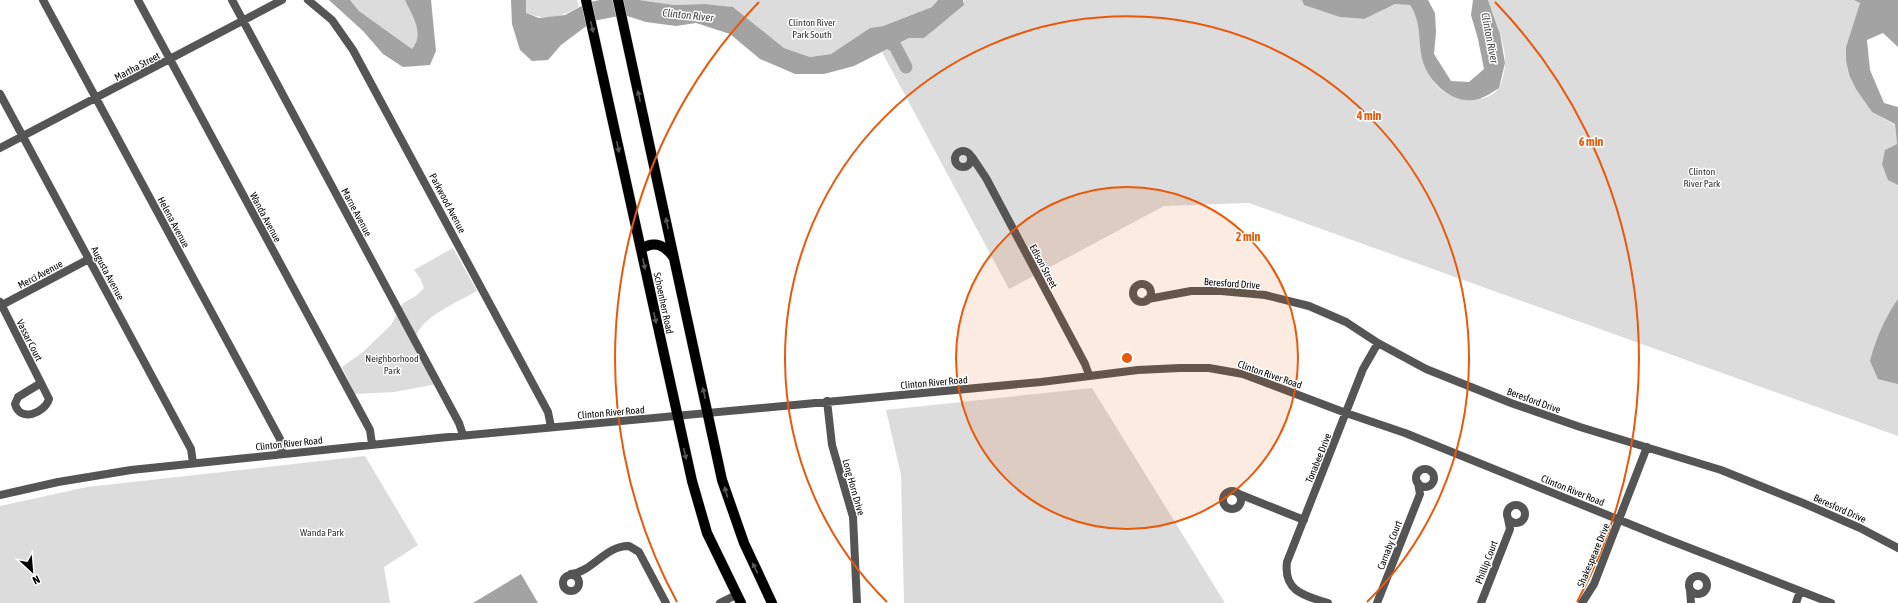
<svg xmlns="http://www.w3.org/2000/svg" width="1898" height="603" font-family="'Asap Condensed',sans-serif">
  <style>
    .green { fill: #dcdcdc }
    .water { fill: #a3a3a3 }
    .lines { fill: none; stroke-linecap: round; stroke-linejoin: round }
    .river { stroke: #a3a3a3; stroke-width: 13 }
    .major-casing { stroke: #dbdbdb; stroke-width: 11 }
    .minor { stroke: #555; stroke-width: 8 }
    .major { stroke: #000; stroke-width: 10 }
    .oneway { fill: #595959 }
    .ring { fill: none; stroke: #e8590c; stroke-width: 2 }
    .labels { text-anchor: middle; stroke-width: 3; stroke-linejoin: round; paint-order: stroke }
    .park-label { font-size: 10px; fill: #333; stroke: #fff }
    .street-label { font-size: 10px; fill: #000; stroke: #fff }
    .water-label { font-size: 11px; font-style: italic; fill: #444; stroke: #fff }
    .centre { fill: #e8590c; stroke: #fff; stroke-width: 2 }
    .ring-label { font-size: 12px; text-anchor: middle; font-weight: bold; fill: #e8590c; stroke: #fff; stroke-width: 3; stroke-linejoin: round; paint-order: stroke }
  </style>
  <rect width="100%" height="100%" fill="#fff"/>
  <!-- green -->
  <path class="green" d="M350,0h55c7,16 20,33 7,49l-53,-38z
    M526,0h51l2,7c-18,10 -33,14 -53,6z
    M639,0h299l-6,7 -49,19 -13,2 -39,26 -21,3 -26,-9 -51,-41 -28,-3 -31,1z
    M964,0h338l3,5 36,12 22,2 32,-15 15,1c2,5 6,9 7,14 8,23 1,44 19,66 14,16 49,22 63,3 3,-5 6,-18 6,-24 2,-16 -11,-48 -17,-64h366l6,3 -14,44 2,27 24,38 23,13 2,19 -12,6 -3,14 16,20v252l-649,-233 -85,3 -155,83 -127,-237 27,-14 15,-1 40,-32z
    M453,248l24,43c-16,9 -53,25 -60,43 -2,3 -3,8 -4,12l23,38 -41,8 -40,2 -13,-27 21,-15 28,-27 12,-22 13,-7 8,-8 -4,-10 -6,-8z
    M1092,388l133,215h-321l-3,-128 -15,-65z
    M365,456l53,89 -34,22 6,36h-390v-97l87,-19z"/>
  <!-- water -->
  <path class="water" d="M329,0h21l9,11 53,38c13,-16 0,-33 -7,-49h26l5,51 -6,14 -27,2 -20,-13 -20,-23z
    M511,0h15v13l13,5 26,-3 24,-13 11,-2h39l35,5 31,-1 28,3 51,41 26,9 21,-3 39,-26 13,-2 49,-19 6,-7h25l1,5 -40,33h-15l-55,28 -30,8h-29l-35,-15 -30,-25 -34,-11 -20,3 -30,-4 -22,-7 -31,6 -32,24 -13,15 -16,1 -12,-11 -8,-26z
    M1302,0h126l7,13 1,19 -2,22 17,27 18,1 15,-13 -6,-30 -7,-24 2,-15h15l12,34 5,29 -6,25c-8,5 -16,11 -25,12 -23,3 -45,-18 -51,-38 -6,-21 0,-37 -13,-57l-15,-1 -31,15 -24,-2 -36,-12z
    M1854,0h44v47l-15,-14 -16,7 3,30 14,33 14,4v78l-10,-5 -6,-16 3,-14 12,-6 -2,-20 -23,-12 -16,-23 -7,-14 -3,-15v-13l14,-44z
    M1898,299v85l-20,-5 -8,-18c6,-22 14,-42 28,-62z
    M521,574l17,29h-65z"/>
  <g class="lines">
    <!-- river -->
    <path class="river" d="M881,38l14,8 11,21"/>
    <defs>
      <path id="major" d="M586,0l106,481 15,52 34,70
        M618,0l104,480 22,63 28,60
        M641,249c14,-9 24,-4 33,9"/>
    </defs>
    <!-- major casing -->
    <use href="#major" class="major-casing"/>
    <!-- minor -->
    <path class="minor" d="M43,0l237,439 2,15
      M138,0l232,430 2,14
      M232,0l227,423 4,12
      M308,0l24,20 21,30 195,362 3,15
      M0,94l191,355 2,14
      M0,148l282,-148
      M955 159a8 8 0 1 1 16 0a8 8 0 1 1-16 0Z
      M972,157l14,21 99,186 4,11
      M1133 293a9 9 0 1 1 18 0a9 9 0 1 1-18 0Z
      M1148,299l43,-8h30l44,4 44,11 37,16 32,21 48,26 85,34 69,24 141,43 82,33 57,25 38,20
      M0,302l41,81 -23,14 -3,7c5,19 30,9 34,-5l-8,-16
      M0,306l89,-47
      M827,401l5,44 21,72 4,86
      M1416 478a9 9 0 1 1 18 0a9 9 0 1 1-18 0Z
      M1223 500a9 9 0 1 1 18 0a9 9 0 1 1-18 0Z
      M1239,494l65,26
      M0,495l58,-13 73,-12 307,-32 603,-56 97,-12 42,-2h29l34,6 103,39 59,20 259,105 167,65
      M1507 514a9 9 0 1 1 18 0a9 9 0 1 1-18 0Z
      M571,574c21,-2 35,-29 58,-28l10,6 27,51
      M563 583a8 8 0 1 1 16 0a8 8 0 1 1-16 0Z
      M1689 585a9 9 0 1 1 18 0a9 9 0 1 1-18 0Z
      M1690,590l1,13
      M720,603l16,-8
      M1328,603c-22,-7 -45,-11 -41,-41l76,-193 15,-26
      M1377,603l43,-109 -2,-11
      M1481,603l29,-74 -2,-10
      M1582,603l12,-19 53,-137
      M1796,603l4,-12"/>
    <!-- major -->
    <use href="#major" class="major"/>
  </g>
  <!-- one-way arrows -->
  <defs><path id="oneway-solid" d="M-6-.8H1V-3.2L6.5 0L1 3.2V.8H-6Z"/></defs>
  <g class="oneway">
    <use href="#oneway-solid" transform="translate(592 27) rotate(77)"/>
    <use href="#oneway-solid" transform="translate(639 96) rotate(-102)"/>
    <use href="#oneway-solid" transform="translate(618 147) rotate(78)"/>
    <use href="#oneway-solid" transform="translate(667 223) rotate(-102)"/>
    <use href="#oneway-solid" transform="translate(644 264) rotate(78)"/>
    <use href="#oneway-solid" transform="translate(655 318) rotate(78)"/>
    <use href="#oneway-solid" transform="translate(704 393) rotate(-102)"/>
    <use href="#oneway-solid" transform="translate(685 454) rotate(77)"/>
    <use href="#oneway-solid" transform="translate(726 492) rotate(-106)"/>
    <use href="#oneway-solid" transform="translate(755 568) rotate(-116)"/>
  </g>
  <!-- distance rings -->
  <circle cx="1127" cy="358" r="171" fill="#e8590c" fill-opacity=".12"/>
  <g class="ring">
    <circle cx="1127" cy="358" r="171"/>
    <path d="M887 602A342 342 0 1 1 1367 602"/>
    <path d="M677 602A512 512 0 0 1 759 2M1495 2A512 512 0 0 1 1577 602"/>
  </g>
  <g class="labels">
    <!-- park labels -->
    <g class="park-label">
      <text x="812" y="26">Clinton River<tspan x="812" dy="12">Park South</tspan></text>
      <text x="1702" y="175">Clinton<tspan x="1702" dy="12">River Park</tspan></text>
      <text x="392" y="362">Neighborhood<tspan x="392" dy="12">Park</tspan></text>
      <text x="322" y="536">Wanda Park</text>
    </g>
    <!-- street labels -->
    <g class="street-label">
      <text transform="translate(137 66) rotate(-28)" y="4">Martha Street</text>
      <text transform="translate(448 203) rotate(62)" y="4">Parkwood Avenue</text>
      <text transform="translate(357 212) rotate(62)" y="4">Marne Avenue</text>
      <text transform="translate(266 217) rotate(62)" y="4">Wanda Avenue</text>
      <text transform="translate(174 222) rotate(62)" y="4">Helena Avenue</text>
      <text transform="translate(1044 266) rotate(62)" y="4">Edison Street</text>
      <text transform="translate(108 273) rotate(62)" y="4">Augusta Avenue</text>
      <text transform="translate(40 274) rotate(-28)" y="4">Merci Avenue</text>
      <text transform="translate(1232 283) rotate(4)" y="4">Beresford Drive</text>
      <text transform="translate(664 303) rotate(78)" y="4">Schoenherr Road</text>
      <text transform="translate(30 340) rotate(63)" y="4">Vassar Court</text>
      <text transform="translate(1270 374) rotate(19)" y="4">Clinton River Road</text>
      <text transform="translate(934 382) rotate(-5)" y="4">Clinton River Road</text>
      <text transform="translate(1534 400) rotate(20)" y="4">Beresford Drive</text>
      <text transform="translate(611 412) rotate(-5)" y="4">Clinton River Road</text>
      <text transform="translate(289 443) rotate(-6)" y="4">Clinton River Road</text>
      <text transform="translate(1318 458) rotate(-68)" y="4">Tonabee Drive</text>
      <text transform="translate(854 487) rotate(74)" y="4">Long Horn Drive</text>
      <text transform="translate(1573 490) rotate(22)" y="4">Clinton River Road</text>
      <text transform="translate(1840 508) rotate(24)" y="4">Beresford Drive</text>
      <text transform="translate(1389 545) rotate(-69)" y="4">Carnaby Court</text>
      <text transform="translate(1593 555) rotate(-67)" y="4">Shakespeare Drive</text>
      <text transform="translate(1486 562) rotate(-69)" y="4">Phillip Court</text>
    </g>
    <!-- water labels -->
    <g class="water-label">
      <text transform="translate(688 15) rotate(6)" y="4">Clinton River</text>
      <text transform="translate(1490 38) rotate(79)" y="4">Clinton River</text>
    </g>
  </g>
  <circle cx="1127" cy="358" r="6" class="centre"/>
  <g class="ring-label">
    <text x="1369" y="120">4 min</text>
    <text x="1591" y="146">6 min</text>
    <text x="1248" y="241">2 min</text>
  </g>
  <!-- north arrow -->
  <g transform="translate(32 571) rotate(154)" stroke="#ffffff" stroke-width="3" paint-order="stroke">
  <path d="M0-3L7 15L0 10L-7 15Z" fill="#000000"/>
  <text y="-6" font-size="11" font-weight="bold" text-anchor="middle" fill="#000000">N</text>
  </g>
</svg>
